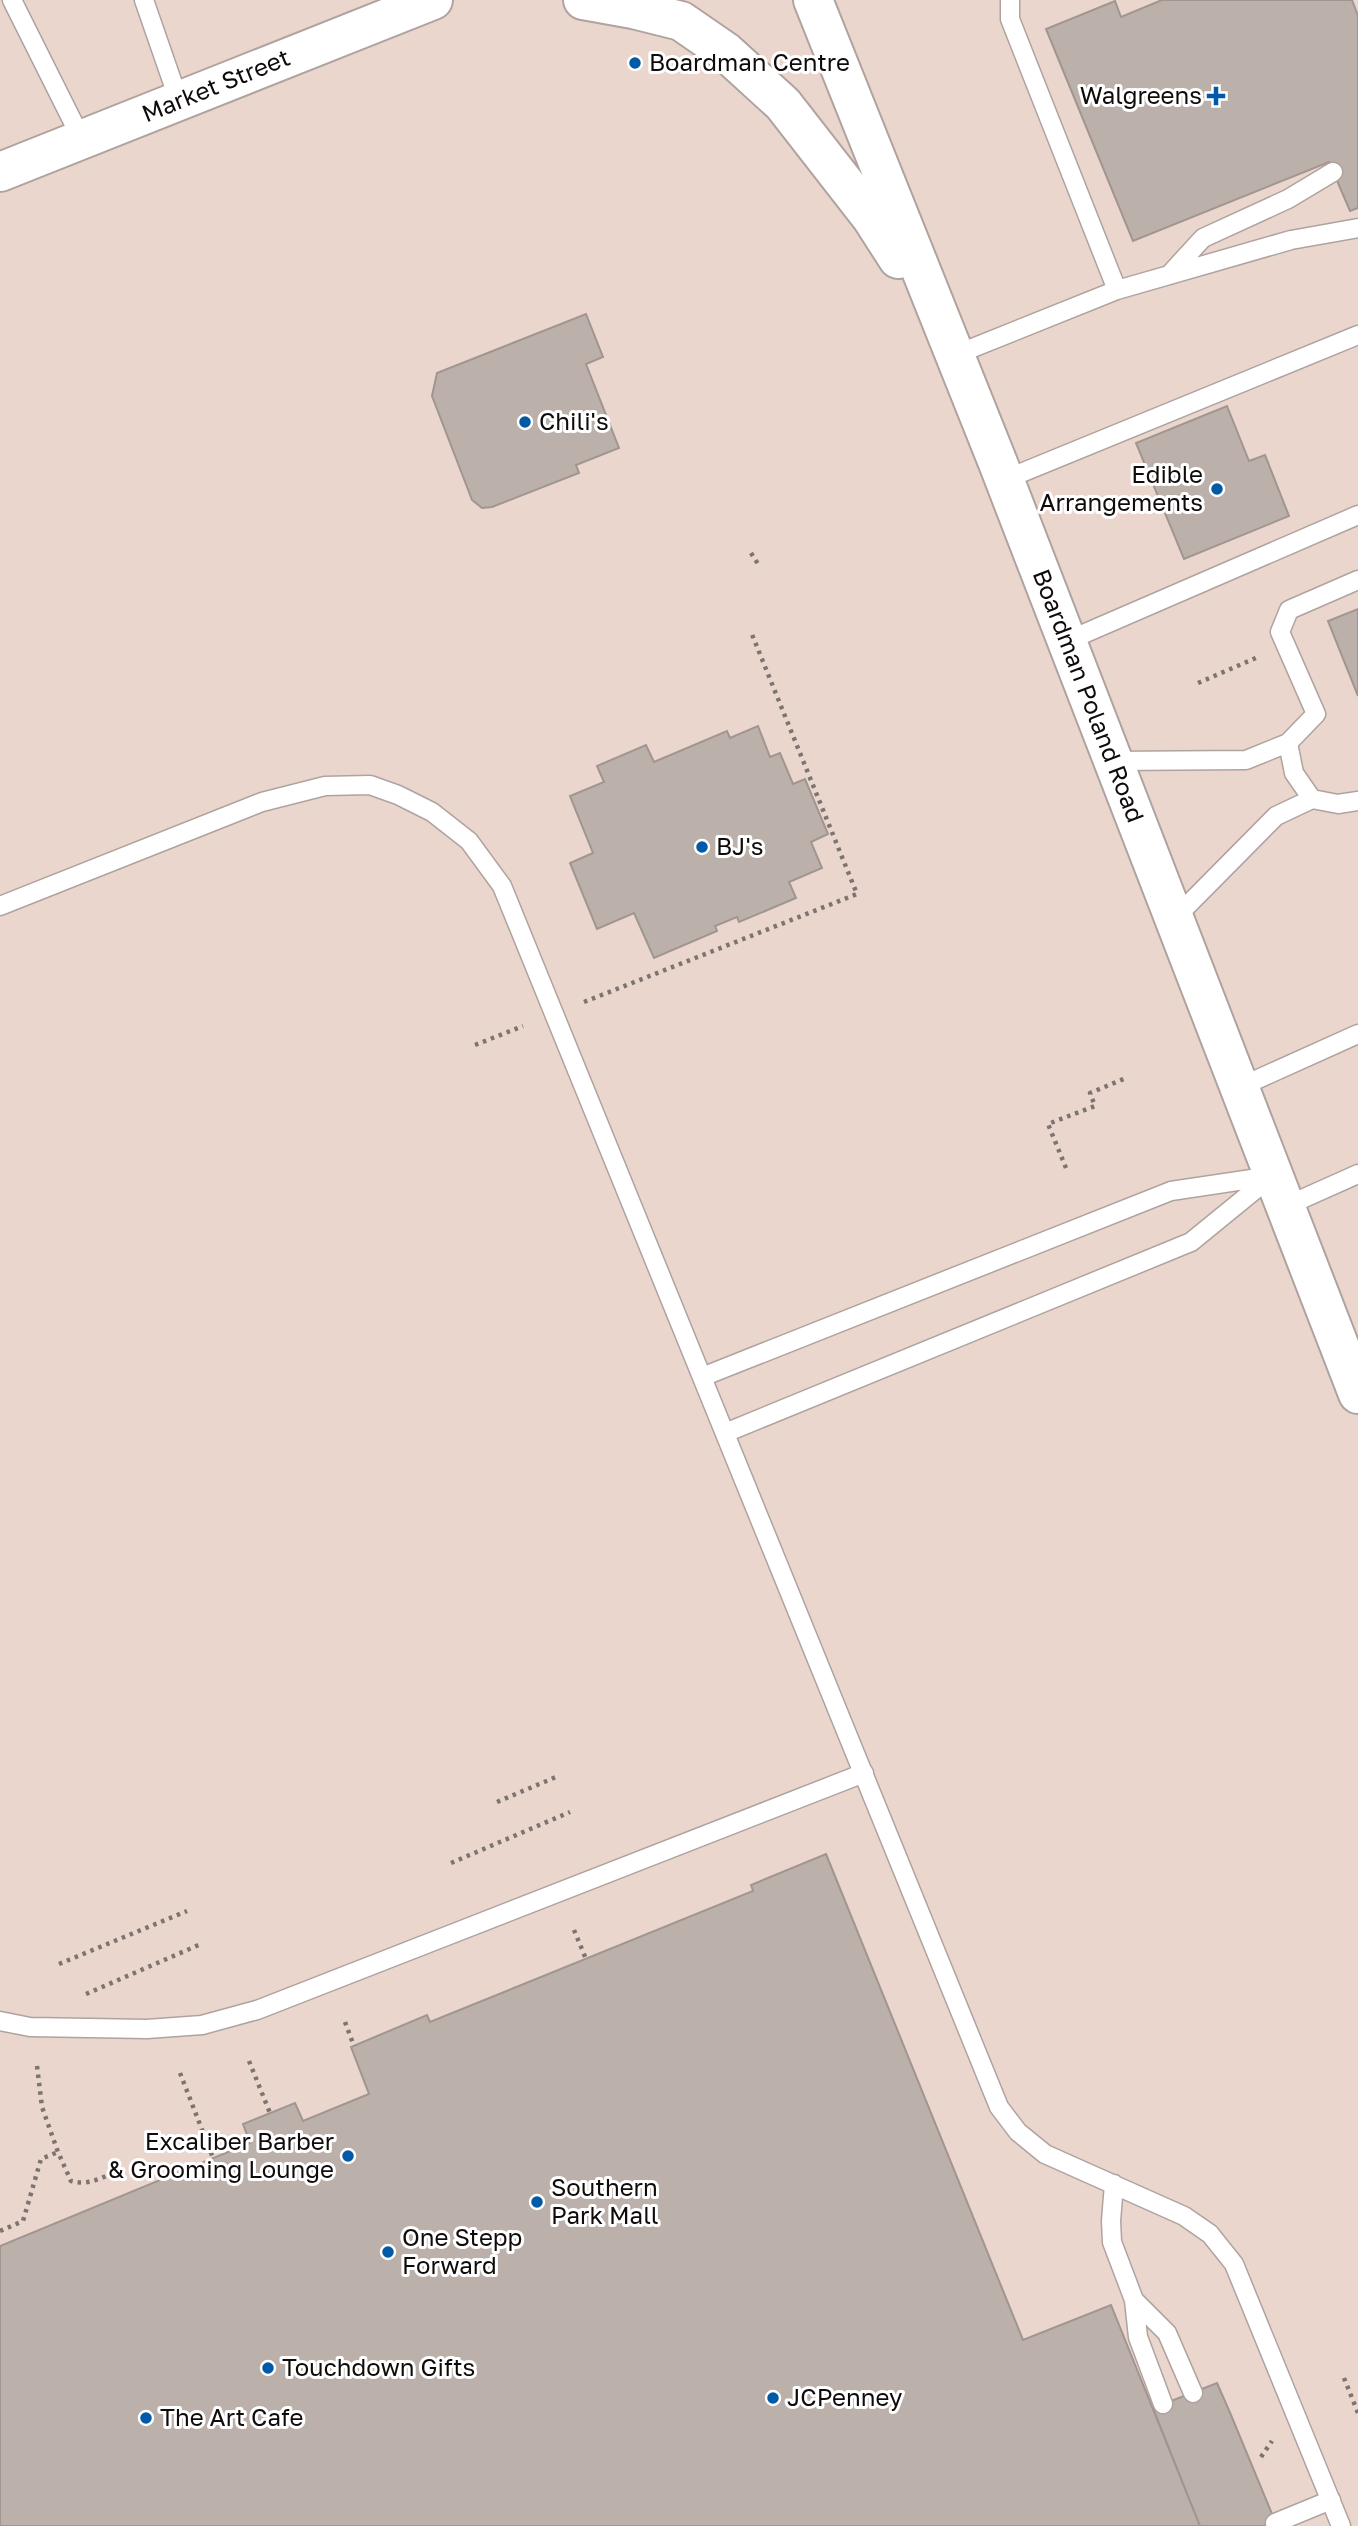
<svg xmlns="http://www.w3.org/2000/svg" width="1358" height="2526" font-family="'Golos Text',sans-serif">
  <style>
    .built { fill: #ebd6ce }
    .building { fill: #bcb0ab; stroke: #a09590; stroke-width: 2 }
    .lines { fill: none; stroke-linecap: round; stroke-linejoin: round }
    .service-casing { stroke: #afa39f; stroke-width: 21 }
    .primary-casing { stroke: #afa39f; stroke-width: 42 }
    .path { stroke: #7c7471; stroke-width: 4.5; stroke-dasharray: 3.5 5; stroke-linecap: butt }
    .service { stroke: #fff; stroke-width: 18 }
    .primary { stroke: #fff; stroke-width: 38 }
    .poi-dot { fill: #005aa8; stroke: #fff; stroke-width: 2.5 }
    .labels { text-anchor: middle; stroke-width: 6; stroke-linejoin: round; paint-order: stroke }
    .poi-label { font-size: 24px; fill: #0f0b0a; stroke: #fff; text-anchor: start }
    .street-label { font-size: 24px; fill: #0f0b0a; stroke: #fff }
  </style>
  <rect width="100%" height="100%" fill="#efe2dd"/>
  <!-- built -->
  <path class="built" d="M0,0h1358v2526h-1358z"/>
  <!-- building -->
  <path class="building" d="M1162,0h190l6,16v192l-8,3 -21,-49 -196,79 -87,-212 69,-28 6,16z
    M586,314l17,43 -17,7 33,84 -43,17 3,8 -87,34 -10,1 -10,-8 -40,-104 5,-23z
    M1227,406l22,55 16,-6 24,61 -105,43 -48,-116z
    M1358,609v87l-30,-75z
    M758,726l12,31 10,-4 13,31 12,-5 23,55 -17,8 11,26 -33,14 7,16 -57,24 -2,-5 -22,9 2,5 -63,27 -20,-45 -37,16 -27,-66 23,-10 -23,-57 34,-14 -7,-16 49,-21 8,17 73,-31 3,7z
    M826,1854l197,486 88,-35 89,221h-1200v-280l250,-103 -7,-19 52,-21 8,18 66,-27 -18,-47 76,-32 3,7 323,-131 -2,-6z
    M1217,2383l14,32 46,111h-77l-47,-118z"/>
  <g class="lines">
    <defs>
      <path id="service" d="M12,0l70,140
        M144,0l35,101
        M1170,274l33,-36 85,-39 45,-27
        M1117,290l174,-50 67,-12
        M955,355l162,-65 -107,-271v-19
        M1004,480l354,-145
        M1358,580l-69,30 -9,22 36,82 -28,29 6,30 18,26 26,5 20,-3
        M1067,641l291,-126
        M1113,761l133,-1 42,-17
        M0,906l262,-104 63,-16 45,-1 28,10 34,17 37,29 33,45 497,1221 19,25 27,22 139,62 26,18 24,30 107,262
        M1173,920l103,-104 36,-17
        M1238,1088l120,-54
        M1284,1207l74,-33
        M702,1377l469,-186 101,-15
        M725,1433l466,-191 81,-66
        M0,2021l30,6 117,2 55,-4 55,-15 607,-237
        M1114,2184l-3,37 1,21 22,58 4,37 25,67
        M1134,2300l33,33 26,60
        M1275,2523l56,-23"/>
      <path id="primary" d="M583,0l50,9 48,12 45,31 57,52 88,113 27,42
        M813,0l185,463 360,931
        M0,172l433,-172"/>
    </defs>
    <!-- service casing -->
    <use href="#service" class="service-casing"/>
    <!-- primary casing -->
    <use href="#primary" class="primary-casing"/>
    <!-- path -->
    <path class="path" d="M751,553l9,14
      M1198,683l60,-26
      M584,1002l273,-108 -106,-262
      M475,1045l48,-19
      M1066,1168l-18,-44 47,-18 -5,-13 36,-15
      M497,1802l59,-25
      M451,1863l119,-51
      M574,1930l12,29
      M59,1964l128,-53
      M86,1994l115,-50
      M345,2022l9,24
      M249,2061l21,52
      M37,2066l5,41 16,45 13,29c16,4 27,-1 41,-8l3,6
      M180,2073l33,85
      M0,2231l23,-10 18,-62 17,-7
      M1344,2378l14,35
      M1261,2457l11,-16"/>
    <!-- service -->
    <use href="#service" class="service"/>
    <!-- primary -->
    <use href="#primary" class="primary"/>
  </g>
  <!-- markers -->
  <g class="poi-dot">
    <circle cx="635" cy="63" r="7"/>
    <path d="M1212.5 85.5h7v7h7v7h-7v7h-7v-7h-7v-7h7z"/>
    <circle cx="525" cy="422" r="7"/>
    <circle cx="1217" cy="489" r="7"/>
    <circle cx="702" cy="847" r="7"/>
    <circle cx="348" cy="2156" r="7"/>
    <circle cx="537" cy="2202" r="7"/>
    <circle cx="388" cy="2252" r="7"/>
    <circle cx="268" cy="2368" r="7"/>
    <circle cx="773" cy="2398" r="7"/>
    <circle cx="146" cy="2418" r="7"/>
  </g>
  <g class="labels">
    <!-- poi labels -->
    <g class="poi-label">
      <text x="649" y="71">Boardman Centre</text>
      <text x="1202" y="104" text-anchor="end">Walgreens</text>
      <text x="539" y="430">Chili's</text>
      <text x="1203" y="483" text-anchor="end">Edible<tspan x="1203" dy="28">Arrangements</tspan></text>
      <text x="716" y="855">BJ's</text>
      <text x="334" y="2150" text-anchor="end">Excaliber Barber<tspan x="334" dy="28">&amp; Grooming Lounge</tspan></text>
      <text x="551" y="2196">Southern<tspan x="551" dy="28">Park Mall</tspan></text>
      <text x="402" y="2246">One Stepp<tspan x="402" dy="28">Forward</tspan></text>
      <text x="282" y="2376">Touchdown Gifts</text>
      <text x="787" y="2406">JCPenney</text>
      <text x="160" y="2426">The Art Cafe</text>
    </g>
    <!-- street labels -->
    <g class="street-label">
      <text transform="translate(216 86) rotate(-22)" y="8">Market Street</text>
      <text transform="translate(1088 696) rotate(69)" y="8">Boardman Poland Road</text>
    </g>
  </g>
</svg>
